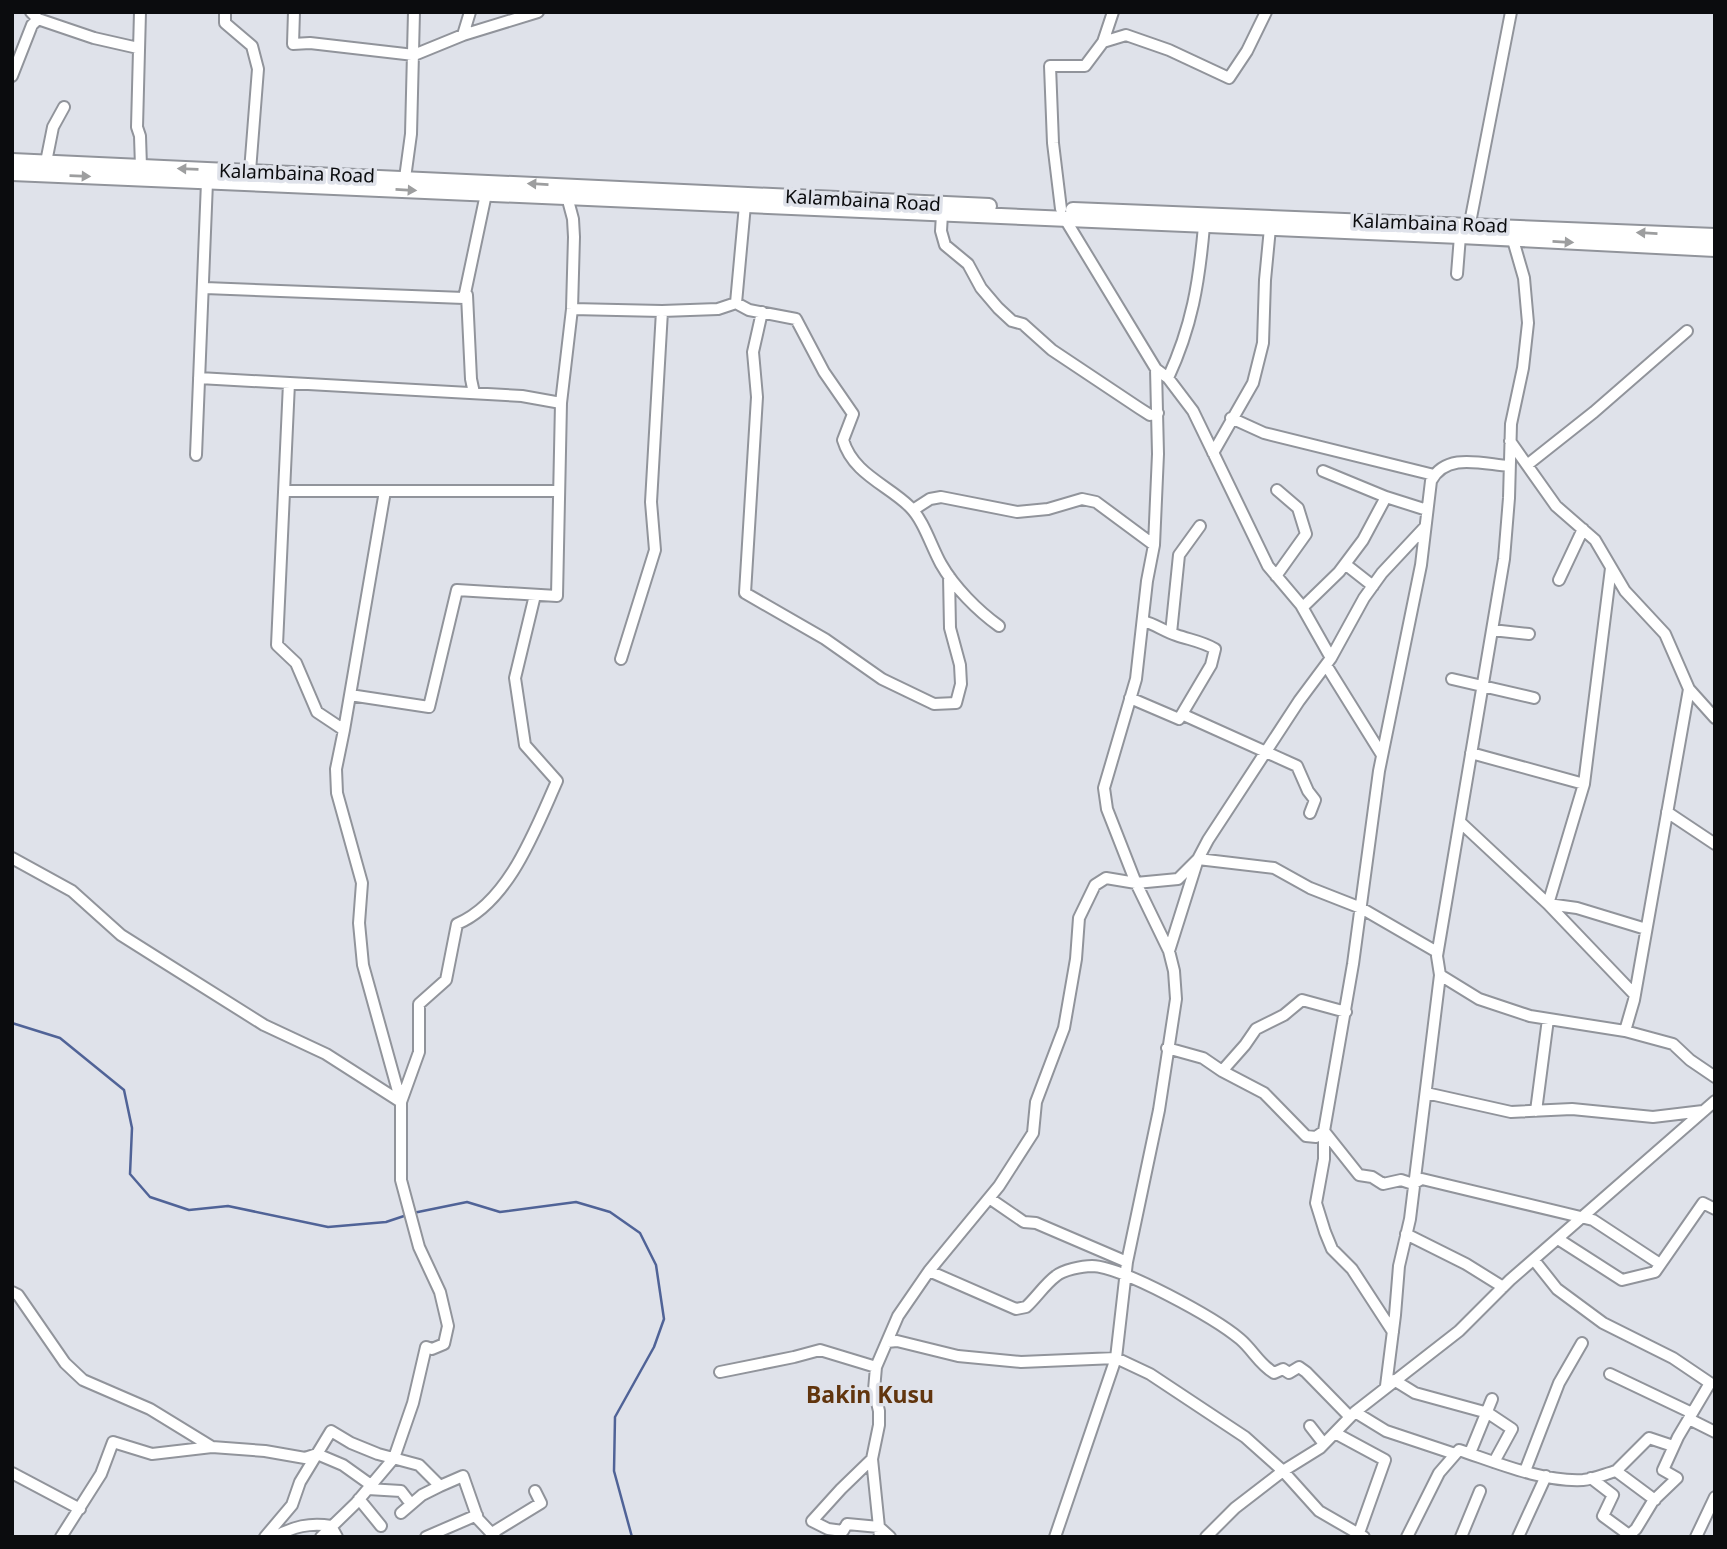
<svg xmlns="http://www.w3.org/2000/svg" width="1727" height="1549" font-family="'Noto Sans',sans-serif">
  <style>
    .lines { fill: none; stroke-linecap: round; stroke-linejoin: round }
    .stream { stroke: #506397; stroke-width: 2.5 }
    .minor-casing { stroke: #91949b; stroke-width: 14 }
    .major-casing { stroke: #91949b; stroke-width: 18 }
    .minor { stroke: #fff; stroke-width: 10 }
    .major { stroke: #fff; stroke-width: 14 }
    .oneway { fill: #9d9e9f }
    .labels { text-anchor: middle; stroke-width: 7; stroke-linejoin: round; paint-order: stroke }
    .street-label { font-size: 19px; fill: #0b0c0e; stroke: #dfe2ea }
    .quarter-label { font-size: 23px; font-weight: bold; fill: #61350e; stroke: #dfe2ea }
  </style>
  <rect width="100%" height="100%" fill="#dfe2ea"/>
  <g class="lines">
    <!-- stream -->
    <path class="stream" d="M12,1023l48,15 64,52 8,38 -2,46 20,23 39,13 39,-4 100,21 58,-5 21,-7
      M413,1213l54,-11 33,10 76,-10 34,10 30,21 16,32 8,54 -10,28 -39,70 -1,54 18,66"/>
    <defs>
      <path id="minor" d="M31,12l7,7 56,19 44,10
        M140,12l-3,115 3,9 1,31
        M225,12v11l27,23 6,23 -8,102
        M294,12l-1,32 17,-1 104,12 49,-20 75,-23
        M463,35l7,-23
        M1103,42l23,-7 43,15 60,28 18,-27 19,-39
        M12,76l20,-51 6,-6
        M46,162l7,-35 11,-20
        M405,178l6,-44 3,-122
        M745,205l-9,98 13,7 47,9 28,53 29,42 -10,26c10,34 45,45 67,67 14,14 21,39 31,57 13,23 37,47 58,62
        M1061,209l-8,-66 -3,-77h35l18,-24 10,-30
        M942,214l-1,17 4,14 23,19 13,24 17,20 14,13 11,3 29,26 87,58 11,7 8,-2
        M1468,233l43,-221
        M1457,274l3,-38
        M205,288l259,10 22,-104
        M467,295l4,84 3,14
        M572,309l90,2 -11,191 4,48 -34,109
        M662,311l56,-2 18,-6
        M762,312l-9,40 4,45 -12,196 80,46 57,40 52,25 22,-1 5,-19 -1,-19 -10,-37 -1,-52
        M1156,369l12,9 25,33 75,155 33,39 30,53
        M199,378l323,18 39,7
        M1168,378c24,-52 31,-95 36,-152
        M289,383l-12,262 19,18 21,49 27,18 -8,39 1,24 25,90 -3,40 4,42 38,137v78l18,67 21,45 8,34 -4,18 -12,5 -6,-2 -13,56 -19,55 -38,45 -35,34
        M1231,418l33,15 170,42
        M1510,441l46,65 39,34 30,51 40,43 24,55 26,29
        M1213,453l40,-70 10,-40 2,-63 5,-52
        M196,455l11,-273
        M1527,465l67,-53 93,-81
        M1323,471l63,26
        M284,491h275
        M913,510l17,-11 11,-2 76,15 31,-3 34,-10 14,3 58,43
        M1345,564l28,22
        M1276,576l30,-42 -8,-26 -21,-18
        M1559,580l24,-51
        M1303,607l36,-35 24,-32 23,-43 41,13
        M1143,621c12,3 21,10 33,14 14,5 25,6 39,14l-4,16 -29,49
        M1492,630l37,4
        M1171,633l8,-78 21,-29
        M1326,665l56,90
        M1452,679l82,19
        M350,695l79,12 28,-117 100,6 4,-193 11,-94 2,-72 -1,-18 -4,-15 1,-6
        M1130,698l49,21 3,-5 4,2 111,50 11,25 7,9 -5,13
        M344,730l41,-239
        M1471,753l113,31 27,-216
        M1584,784l-36,120 29,4 69,21
        M1667,812l48,32
        M1460,822l88,82 87,91
        M12,858l60,33 49,44 38,24 105,66 62,29 75,48 18,-50v-48l27,-24 11,-56c52,-22 78,-94 100,-143l-32,-36 -10,-67 20,-83
        M1169,951l29,-92 10,-19 91,-139 32,-43 33,-60 18,-25 43,-46
        M1440,975l39,24 51,17 95,15 9,-31 55,-311
        M1625,1031l48,13 17,16 25,17
        M1167,1048l36,10 19,13 42,22 42,43 10,1 8,-6 29,-167 26,-193 42,-206 10,-84c15,-29 51,-17 78,-15
        M1222,1071l23,-26 11,-16 28,-14 18,-15 44,12
        M1426,1093l85,19 61,-3 81,8 50,-6
        M1536,1111l12,-92
        M989,1198l35,24 12,1 91,39
        M1406,1234l60,30 37,23
        M1558,1239l64,41 33,-8 48,-69 12,6
        M1534,1260l23,29 46,34 70,35 37,25 -32,54 -15,33 14,8 -24,23 -17,28 -9,8
        M929,1271l87,38 10,-2c10,-9 19,-23 30,-31 7,-6 26,-10 36,-10 31,1 123,52 148,73 13,11 19,25 34,34l9,-4 6,4 10,-6 7,5 44,45
        M12,1292l6,3 47,68 18,17 67,29 62,38
        M1393,1332l-41,-63 -20,-20 -7,-17 -9,-29 8,-44v-28l35,44 13,2 11,7 18,-4 12,4 9,-5 171,41 67,44
        M887,1342l10,-1 61,15 63,6 95,-4 34,16 95,63 38,34 36,40 45,26
        M720,1372l74,-15 26,-7 56,17
        M1610,1374l82,39
        M1394,1380l21,13 73,20 24,16 -18,33
        M1386,1386l9,-71 4,-49 11,-47 30,-244 -3,-19 67,-397 5,-61 2,-74 12,-56 5,-45 -4,-45 -11,-38
        M1355,1412l31,19 69,23
        M1689,1419l26,13
        M1310,1426l14,18
        M1335,1433l50,27 -26,73
        M1470,1453l22,-54
        M872,1459l-31,30 -29,32 16,8 15,2 4,-7 32,3 11,10
        M1525,1471l34,-88 23,-40
        M1616,1471l33,-33 24,8
        M12,1473l68,36
        M1591,1478l22,17 -10,21 26,19
        M368,1489l33,2 10,13
        M359,1499l22,27
        M401,1513l21,-18 18,-9
        M492,1533l49,-30 -6,-12
        M61,1537l40,-63 12,-32 39,12 60,-7 53,4 40,7 12,-4 26,11 28,20
        M265,1537l27,-32 8,-23 31,-51 20,12 27,11 41,11 21,21 23,-10 15,43 17,18
        M274,1537c19,-10 36,-15 57,-11l6,11
        M426,1537l51,-22
        M880,1537l-8,-78 7,-34v-14l-5,-21 2,-23 22,-51 31,-45 70,-85 34,-53 3,-31 28,-74 12,-69 3,-41 16,-33 11,-7 30,5 42,-4 20,-20 76,9 36,20 51,20 76,44
        M1055,1537l61,-179 11,-96 32,-152 17,-111 -2,-28 -5,-20 -33,-68 -29,-74 -3,-21 32,-109 11,-98 7,-36 4,-91 -2,-85 -91,-150
        M1206,1537l29,-29 48,-37 37,-23 35,-36 104,-81 51,-51 205,-179
        M1407,1537l32,-64 20,-23c39,13 83,32 124,30 11,-1 22,-6 33,-9l39,29
        M1461,1537l19,-46
        M1518,1537l28,-61
        M1696,1537l19,-40"/>
      <path id="major" d="M12,161l977,45
        M12,173l1448,63 255,13
        M1073,210l642,26"/>
    </defs>
    <!-- minor casing -->
    <use href="#minor" class="minor-casing"/>
    <!-- major casing -->
    <use href="#major" class="major-casing"/>
    <!-- minor -->
    <use href="#minor" class="minor"/>
    <!-- major -->
    <use href="#major" class="major"/>
  </g>
  <!-- one-way arrows -->
  <defs><path id="oneway-solid" d="M-6-.8H1V-3.2L6.5 0L1 3.2V.8H-6Z" transform="scale(1.75)"/></defs>
  <g class="oneway">
    <use href="#oneway-solid" transform="translate(188 169) rotate(-178)"/>
    <use href="#oneway-solid" transform="translate(80 176) rotate(2)"/>
    <use href="#oneway-solid" transform="translate(538 184) rotate(-177)"/>
    <use href="#oneway-solid" transform="translate(406 190) rotate(3)"/>
    <use href="#oneway-solid" transform="translate(1647 233) rotate(-177)"/>
    <use href="#oneway-solid" transform="translate(1563 242) rotate(3)"/>
  </g>
  <g class="labels">
    <!-- street labels -->
    <g class="street-label">
      <text transform="translate(297 173) rotate(2)" y="7">Kalambaina Road</text>
      <text transform="translate(863 200) rotate(3)" y="7">Kalambaina Road</text>
      <text transform="translate(1430 223) rotate(2)" y="7">Kalambaina Road</text>
    </g>
    <!-- quarter labels -->
    <g class="quarter-label">
      <text x="870" y="1403">Bakin Kusu</text>
    </g>
  </g>
  <!-- border -->
  <rect width="1727" height="1549" fill="none" stroke="#0b0c0e" stroke-width="28"/>
</svg>
